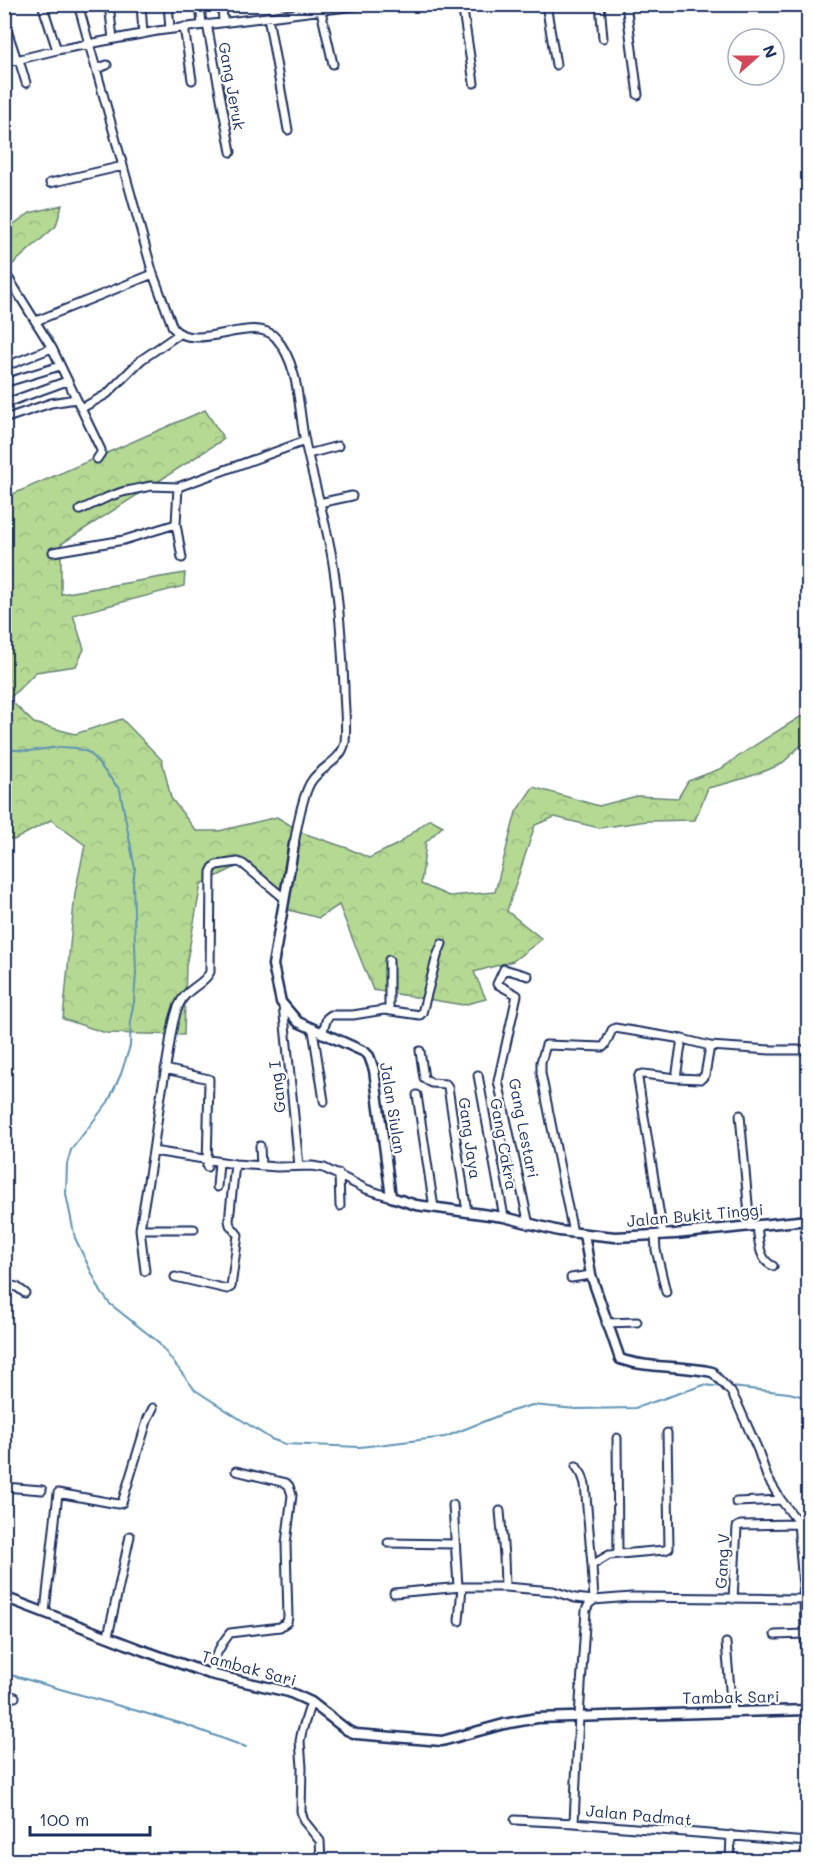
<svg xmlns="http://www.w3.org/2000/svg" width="813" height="1865" font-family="Mali,sans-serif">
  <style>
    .forest { fill: url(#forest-crowns); stroke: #688478; stroke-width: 1.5 }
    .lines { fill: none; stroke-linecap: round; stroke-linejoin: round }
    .stream { stroke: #5f93b3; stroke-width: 2 }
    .minor-casing { stroke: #1b2f5e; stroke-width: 11 }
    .tertiary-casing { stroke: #1b2f5e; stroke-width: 13 }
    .minor { stroke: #fff; stroke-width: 7 }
    .tertiary { stroke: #fff; stroke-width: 8 }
    .labels { text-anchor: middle; stroke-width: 4.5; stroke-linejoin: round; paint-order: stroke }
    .street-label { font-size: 16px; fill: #1b2f5e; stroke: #fff }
  </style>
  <defs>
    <pattern id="forest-crowns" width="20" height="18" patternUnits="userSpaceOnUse" patternTransform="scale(1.5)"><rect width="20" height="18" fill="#b5d993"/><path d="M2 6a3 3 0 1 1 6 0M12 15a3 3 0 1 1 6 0" fill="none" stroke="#9bbb81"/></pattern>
  </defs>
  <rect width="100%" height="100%" fill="#fff"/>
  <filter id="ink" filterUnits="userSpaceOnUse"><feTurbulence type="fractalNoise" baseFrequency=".0167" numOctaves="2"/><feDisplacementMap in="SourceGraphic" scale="12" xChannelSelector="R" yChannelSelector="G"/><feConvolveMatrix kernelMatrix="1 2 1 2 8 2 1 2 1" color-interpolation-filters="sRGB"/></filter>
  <g filter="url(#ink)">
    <!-- forest -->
    <path class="forest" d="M62,205l-6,21 -51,45v-41l25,-17z
      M205,410l19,29 -163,105v50l124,-21 -1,13 -111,29 11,34 -8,17 -40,6 -27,27 25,24 41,11 47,-15 40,41 9,38 25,33h23l58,-14 26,16 44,15 22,10 29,-14 32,-25 13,7 -17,16 -5,42 28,12 46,-4 21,-80 17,-25 66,19 38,-10 41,2 10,-17 34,-13 27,-19 51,-32 8,-1v26c-12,3 -17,17 -29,23 -23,11 -46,17 -71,23l-13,32 -48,1 -48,7 -44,-11 -20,8 -28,86 35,28 -29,22 -39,11 12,27 -23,6 -90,-15 -34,-85 -20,13 -30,-8 -47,-46 -41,20 -15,82 -2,69 -78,-2 -43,-14 12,-126 10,-48 -34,-25 -37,20 -9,-3 -1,-346 7,4z"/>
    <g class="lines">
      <!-- stream -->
      <path class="stream" d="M4,749l25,2 31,-4 16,1 14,5 30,37 15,79 -2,14 3,90 -2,29 -3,14 -1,30 -9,28 -13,28 -37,48 -4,14 -1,30 9,44 26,54 9,12 47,37 38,49 76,49 14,5 75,3 85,-10 60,-24 27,-8 44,4 59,-1 69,-23 18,2
        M731,1387l58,6 19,5
        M4,1673l179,51 63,23"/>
      <defs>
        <path id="minor" d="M42,4l15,46
          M78,4l75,270 20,54c23,26 81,-15 103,10 24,28 22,70 29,104 8,37 19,73 26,110 8,44 11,91 13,135 0,18 3,38 1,55 -3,18 -22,24 -32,37 -10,12 -16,48 -19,65
          M109,4l4,35
          M141,4l2,30
          M168,4l2,25
          M200,4l2,21
          M222,4l1,18
          M462,4l12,79
          M546,4l10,61
          M600,4l3,34
          M626,4l12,91
          M321,11l12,53
          M268,17l20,113
          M4,21l13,39
          M207,24l24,128
          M184,27l8,53
          M19,60l7,23
          M4,63l53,-13 100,-19 214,-27
          M96,69l11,-4
          M50,183l73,-17
          M4,271l48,77 49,102v3l-4,6
          M36,321l117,-47
          M14,363l38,-15
          M4,383l56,-17
          M9,402l58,-21
          M82,408l25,-14 34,-34 38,-26
          M4,419l47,-16 25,-4
          M308,454l30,-8
          M178,487l-2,37 6,34
          M319,503l33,-7
          M80,510l28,-13 14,-5 29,-6 27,1 127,-46
          M53,552l71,-12 52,-16
          M284,898l-41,-34 -5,-2 -22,3 -3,3 -2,4 -1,100c-6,13 -24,16 -31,33 -7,15 -8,33 -11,50 -6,32 -11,64 -15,96l82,13 42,3 35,-1 12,2 42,21 25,8
          M389,960v50
          M528,976l-24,-7 -7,15 20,11 -19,86 31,144
          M283,1005l16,161
          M313,1030l11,71
          M322,1034l5,-16 4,-3h22l31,-5 36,5 2,-2 15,-57 5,-12
          M420,1051l4,27 7,5 15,1 2,3 19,125
          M165,1069l44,10 -2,88
          M478,1075l26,142
          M676,1078l6,-39
          M417,1095l17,113
          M740,1115l10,111
          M260,1146l1,20
          M339,1174l1,32
          M217,1187l2,-25
          M757,1225c2,14 1,35 16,41
          M140,1229h54
          M573,1233l-32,-160v-11l5,-17 57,2 2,-2 7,-15 3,-2 67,11 28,7
          M655,1235l1,15 10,42
          M663,1235l-25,-156 1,-4 4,-1 33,4 25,1 4,-4 5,-29 60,4h38
          M145,1271l-5,-42 13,-78
          M175,1277l52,12 4,-2 7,-52 -8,-10 -1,-4 6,-57
          M571,1278l20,-3
          M4,1284l13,3 8,6
          M606,1323l31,-1
          M712,1372l19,20 7,13 20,45 9,27 14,23 17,22 6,77 4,132
          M667,1433l2,115 -4,2 -56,5 -17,10 2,35 37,-3 173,2
          M617,1438l1,116
          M576,1466l6,9 3,9 7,81
          M4,1487l38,3
          M736,1502l45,-2
          M453,1505l5,82
          M500,1511l4,45 1,31
          M388,1543l67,1
          M394,1593l68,-6h43l48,4 22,7 19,2 -5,4 -3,6 -7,106 -5,107 234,19
          M733,1599l4,-72 4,-2 57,-1
          M45,1612l13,-119 60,11 4,-1 26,-85 5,-10
          M459,1621l3,-34
          M775,1635l30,-1
          M108,1636l22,-100
          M726,1643l6,69
          M210,1674c3,-15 10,-29 20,-41l50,-6 7,-5 1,-5 -2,-73 6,-49 -3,-9 -3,-3 -50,-12
          M4,1695l11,2
          M311,1702l-9,29 -2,10 2,26 -1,44 3,10 16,20 1,19
          M515,1820l59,3
          M730,1860l1,-25"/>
        <path id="tertiary" d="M294,844l-21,121 8,37 17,20 67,30 4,4 5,14 17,127 25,8 88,12 55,14 56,6 60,-3 133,-14
          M584,1234l7,41 29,84c29,10 62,6 92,13
          M4,1597l138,53 68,24 79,18 22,10 36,28 9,4 86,7 62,-17 33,-6 271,-8"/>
      </defs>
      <!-- minor casing -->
      <use href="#minor" class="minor-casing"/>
      <!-- tertiary casing -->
      <use href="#tertiary" class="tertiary-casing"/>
      <!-- minor -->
      <use href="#minor" class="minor"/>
      <!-- tertiary -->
      <use href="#tertiary" class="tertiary"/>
    </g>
  </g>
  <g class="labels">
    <!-- street labels -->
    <g class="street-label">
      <text transform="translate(232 86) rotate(80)" y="6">Gang Jeruk</text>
      <text transform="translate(277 1087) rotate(-96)" y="6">Gang I</text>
      <text transform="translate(393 1108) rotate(81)" y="6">Jalan Siulan</text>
      <text transform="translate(524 1128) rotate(79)" y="6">Gang Lestari</text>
      <text transform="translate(470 1138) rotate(82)" y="6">Gang Jaya</text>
      <text transform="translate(504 1144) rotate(80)" y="6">Gang Cakra</text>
      <text transform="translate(695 1215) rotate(-5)" y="6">Jalan Bukit Tinggi</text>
      <text transform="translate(722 1561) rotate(-87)" y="6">Gang V</text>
      <text transform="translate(249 1668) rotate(15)" y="6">Tambak Sari</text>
      <text transform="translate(731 1697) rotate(-1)" y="6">Tambak Sari</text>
      <text transform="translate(639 1815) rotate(5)" y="6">Jalan Padmat</text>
    </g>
  </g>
  <!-- margin -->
  <rect width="813" height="1865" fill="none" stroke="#fff" stroke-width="24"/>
  <rect x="12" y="12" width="789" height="1841" fill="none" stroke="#1b2f5e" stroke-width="2" filter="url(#ink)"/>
  <!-- north arrow -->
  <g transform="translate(756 57) rotate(69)"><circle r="28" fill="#ffffff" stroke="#a4acbf" stroke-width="1.5"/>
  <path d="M0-4.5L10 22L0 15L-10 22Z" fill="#d1495b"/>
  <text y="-9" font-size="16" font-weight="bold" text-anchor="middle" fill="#1b2f5e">N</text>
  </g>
  <!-- scale -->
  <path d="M30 1826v9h120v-9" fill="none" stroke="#1b2f5e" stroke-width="3"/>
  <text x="39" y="1826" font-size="18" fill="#1b2f5e" stroke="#ffffff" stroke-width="4.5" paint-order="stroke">100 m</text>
</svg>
